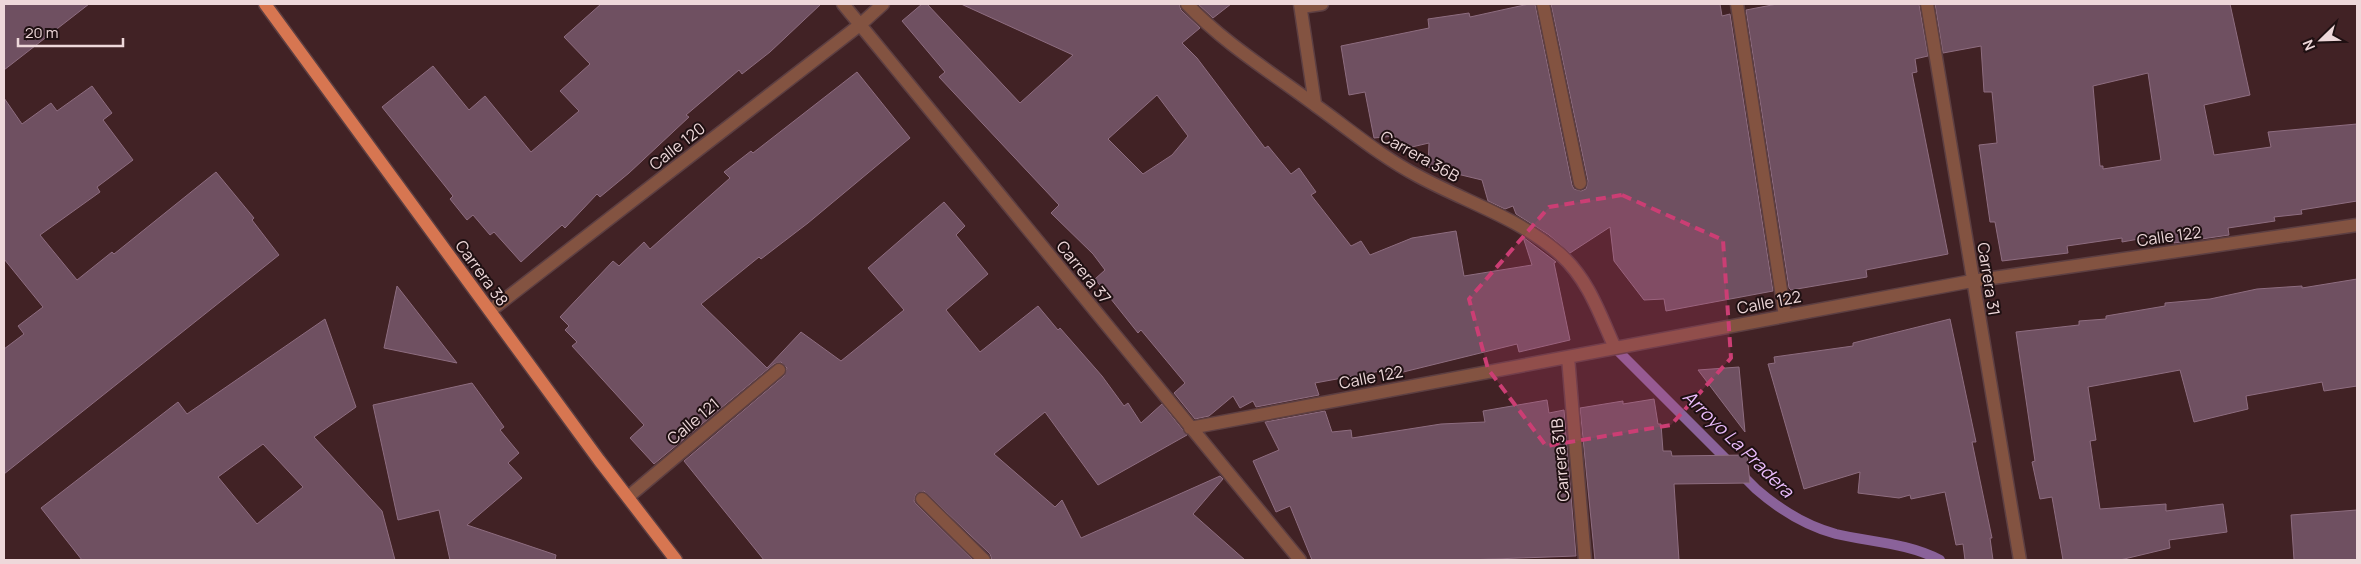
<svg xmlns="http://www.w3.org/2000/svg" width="2361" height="564" font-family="Manrope,sans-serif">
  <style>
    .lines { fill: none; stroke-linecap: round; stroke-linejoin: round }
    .stream { stroke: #8a629a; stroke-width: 10 }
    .building { fill: #6f5061; stroke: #8e6d80; fill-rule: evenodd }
    .minor-casing { stroke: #5d3f42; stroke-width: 15 }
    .major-casing { stroke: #5d3f42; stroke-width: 15 }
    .minor { stroke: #835341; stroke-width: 12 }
    .major { stroke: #d77651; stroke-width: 12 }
    .marked { fill: #cb3e74; fill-opacity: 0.2; stroke: #cb3e74; stroke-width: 4; stroke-dasharray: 10 6; stroke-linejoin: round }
    .labels { text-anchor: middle; stroke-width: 4; stroke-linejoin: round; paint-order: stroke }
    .street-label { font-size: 16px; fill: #eed8da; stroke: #1f1012 }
    .water-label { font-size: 18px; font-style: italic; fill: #eabcfc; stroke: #1f1012 }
  </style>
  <rect width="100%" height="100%" fill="#412225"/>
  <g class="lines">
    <!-- stream -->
    <path class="stream" d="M1615,348l141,141c23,20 50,37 80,45 34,8 72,9 104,26"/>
  </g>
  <!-- building -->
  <path class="building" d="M4,4h85l-85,66z
    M601,4h220l-51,48 -28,22 -3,-4 -53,45 3,2 -60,56 -29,24 -3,-3 -32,34 -3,-3 -41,37 -27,-30 -4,3 -17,-20 -6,5 -17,-21 3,-3 -71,-89 51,-41 36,44 16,-14 46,56 48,-41 -19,-20 30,-27 -26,-27z
    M922,4h5l93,99 53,-48 -112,-51h218l2,6 19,18 -18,15 15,15 68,90 3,-2 23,28 8,-6 17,24 -5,3 40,51 10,-5 9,14 42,-17 44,-7 8,45 68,-11 -9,-28 33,25 -2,1 16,77 -51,12 -2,-8 -130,32 -1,-6 -71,13 4,12 -63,12 -3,-6 -13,7 -7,-12 -24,20 -14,3 -21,-26 11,-10 -44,-53 -3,3 -43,-54 10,-9 -12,-16 -42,-41 8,-8 -120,-128 6,-5 -43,-51zM1157,95l31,41 -16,19 -29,19 -35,-35z
    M1198,4h33l-18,14z
    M1529,4h6l37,181 2,4 7,2 5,-2 2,-8 -37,-177h169l2,12 8,-2 43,277 -107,20 -2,-12 -20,1 -30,-39 -4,-34 -40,26 -21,-18 -33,-21 -3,-8 -8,3 -17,-8 -6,-21 -54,-13 1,-24 -30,7 -4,-14 -21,2 -9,-46 -16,3 -8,-49 88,-18 -1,-9 41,-6 1,4z
    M1777,4h142l9,52 -13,3 2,13 -5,1 36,181 -82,16 1,7 -76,13 -2,-2 -43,-278z
    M1935,4h295l20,91 -46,10 10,50 57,-8 -3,-15 89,-8v77l-56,9 1,4 -28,3 1,4 -47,7 1,7 -55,8 -1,-10 -51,9v-4l-55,8 1,7 -66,8 -7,-39h-5l-11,-77 18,-2 -5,-51h-8l-3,-46 -38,7zM2148,73l13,87 -58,9v-3h-3l-7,-80z
    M857,72l53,66 -102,85 -47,36 -2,-2 -58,47 66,64 34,-36 40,29 63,-51 -36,-42 76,-66 21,24 -9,9 32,39 -42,36 34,42 58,-46 20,24 2,-2 42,48 22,30 4,-3 13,20 21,-19 25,31 -89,50 -53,-73 -51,42 61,53 7,-7 19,38 139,-62 3,3 -30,35 52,46h-253l-2,-6 -66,-63 -8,3 -2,7 2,3 57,56h-209l-80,-99 100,-85 3,-8 -6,-6 -7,2 -120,100 -24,-26 14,-13 -72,-79 5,-4 -12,-12 4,-4 -9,-9 53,-56 6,5 25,-24 6,7 80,-71 -6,-6 27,-21 2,2z
    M92,86l20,27 -9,7 30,40 -36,27 3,5 -60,43 37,45 35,-28 2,2 102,-82 38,46 -2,2 27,35 -275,219v-125l20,-15 -6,-8 25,-19 -39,-48v-161l18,26 29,-21 6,8z
    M2357,279v107l-33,5 -2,-9 -76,14 2,13 -54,13 -14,-52 -92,17 8,53 -6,1 10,68 66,-5v7l57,-7 4,28 -58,8 1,8 -50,12h-57l-11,-63 -12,2 -8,-37 3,-1 -19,-129 63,-7v-4l27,-2v-3l59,-10v-3l45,-4 47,-10 45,-3v2z
    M397,286l60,77 -73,-15z
    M325,319l31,88 -42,30 68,74 13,49h-313l-41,-52 137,-106 9,12zM263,444l40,43 -46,37 -39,-47z
    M1950,319l26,123h-4l20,96h-2l3,22h-28l-2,-16 -7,1 -11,-53 -34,7 -1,-4 -11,3 -41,-5 2,-21 -56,17 -36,-125 7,-1 -1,-6 79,-11v-3z
    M1739,367l6,65 -47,-62z
    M472,383l32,44 -4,3 19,23 -11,10 14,15 -55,47 89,30 -1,5h-105l-11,-50 -41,10 -25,-115z
    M1654,399l4,25h3l2,27h8l1,5 75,-1 3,28 -76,1 5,76h-84l-15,-152 43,-7v3z
    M1547,400l2,13 15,-3 12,146 -110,4h-154l-22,-54 -14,6 -23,-51 26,-11 -14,-28 60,-11 7,21 19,-2 1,8 89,-14 44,-2 -2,-11z
    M2357,510v50h-63l-3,-45z"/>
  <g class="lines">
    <defs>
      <path id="minor" d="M843,4l457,556
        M1187,4c38,40 84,68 128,101 34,24 65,51 103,71 48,26 101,42 142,78 29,26 40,61 55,94
        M1300,4l15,100
        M1543,4l37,179
        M1737,4l48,312
        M1927,4l93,556
        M1301,7l21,-3
        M490,311l371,-287 22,-20
        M1568,357l17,203
        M1190,428l782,-147 385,-56
        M628,497l151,-127
        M922,499l62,61"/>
      <path id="major" d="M265,4l334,456 77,100"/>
    </defs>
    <!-- minor casing -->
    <use href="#minor" class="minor-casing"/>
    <!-- major casing -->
    <use href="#major" class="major-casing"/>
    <!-- minor -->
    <use href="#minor" class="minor"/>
    <!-- major -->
    <use href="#major" class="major"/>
  </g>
  <!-- marked area -->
  <path class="marked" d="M1622,195l101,45 8,118 -60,67 -125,21 -58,-77 -19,-70 80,-92z"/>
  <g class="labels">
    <!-- street labels -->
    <g class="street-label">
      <text transform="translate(677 146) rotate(-38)" y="6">Calle 120</text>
      <text transform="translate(1420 156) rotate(29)" y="6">Carrera 36B</text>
      <text transform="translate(2169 236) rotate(-8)" y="6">Calle 122</text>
      <text transform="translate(1084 272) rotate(51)" y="6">Carrera 37</text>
      <text transform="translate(482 273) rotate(54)" y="6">Carrera 38</text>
      <text transform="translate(1989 279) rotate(81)" y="6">Carrera 31</text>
      <text transform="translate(1769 302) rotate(-11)" y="6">Calle 122</text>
      <text transform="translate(1371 377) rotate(-11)" y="6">Calle 122</text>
      <text transform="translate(693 421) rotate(-40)" y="6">Calle 121</text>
      <text transform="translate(1560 460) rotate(-95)" y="6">Carrera 31B</text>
    </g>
    <!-- water labels -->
    <g class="water-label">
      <text transform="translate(1738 444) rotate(44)" y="6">Arroyo La Pradera</text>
    </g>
  </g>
  <!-- border -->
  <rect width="2361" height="564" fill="none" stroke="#eed8da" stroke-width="10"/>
  <!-- north arrow -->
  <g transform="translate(2321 40) rotate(247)" stroke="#1f1012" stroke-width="4" paint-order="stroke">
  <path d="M0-4L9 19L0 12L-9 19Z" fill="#eed8da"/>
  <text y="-8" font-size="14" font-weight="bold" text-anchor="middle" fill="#eed8da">N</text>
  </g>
  <!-- scale -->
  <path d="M18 38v8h105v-8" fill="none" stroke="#eed8da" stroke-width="2.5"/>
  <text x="25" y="38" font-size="15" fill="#eed8da" stroke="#1f1012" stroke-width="4" paint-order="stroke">20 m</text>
</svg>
